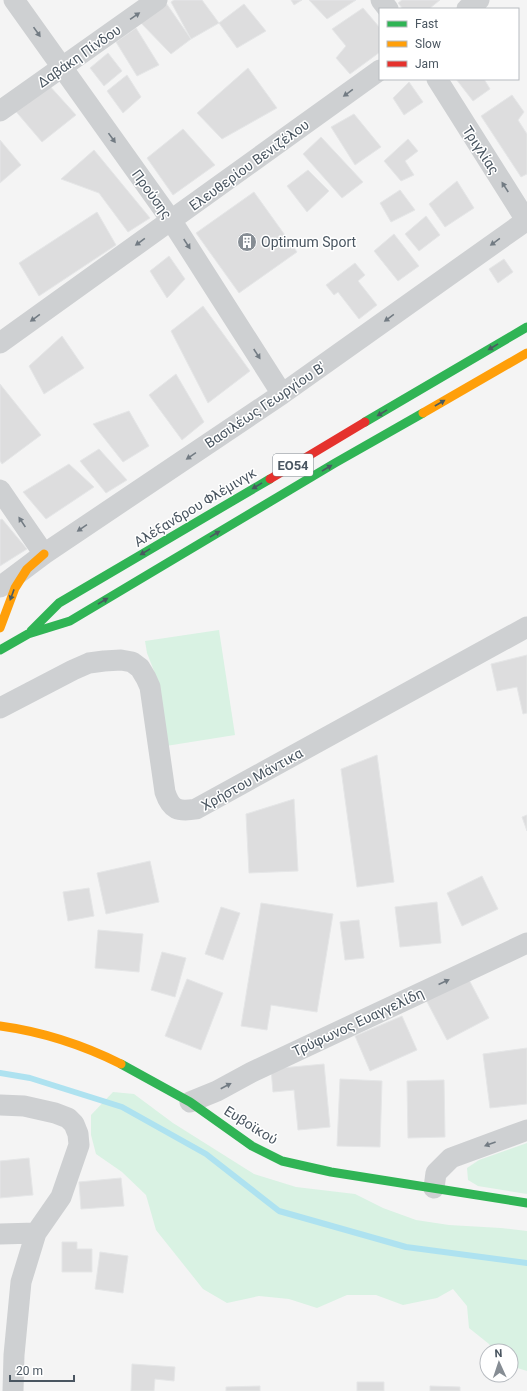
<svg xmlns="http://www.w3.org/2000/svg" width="527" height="1391" font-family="Roboto,sans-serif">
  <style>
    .green { fill: #d9f2e3 }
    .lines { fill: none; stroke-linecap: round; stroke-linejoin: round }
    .stream { stroke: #aee2f0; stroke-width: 6 }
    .building { fill: #ddddde; stroke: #e5e6e7 }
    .street { stroke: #ced0d2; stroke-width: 21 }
    .fast { stroke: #30b455; stroke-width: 9 }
    .slow { stroke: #ff9f0a; stroke-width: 9 }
    .jam { stroke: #e5322d; stroke-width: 9 }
    .oneway { fill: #727b83 }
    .oneway2 { fill: #495b60 }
    .labels { text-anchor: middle; stroke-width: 3; stroke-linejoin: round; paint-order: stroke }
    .shield { fill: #fff; stroke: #808990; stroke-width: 1 }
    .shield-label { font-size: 13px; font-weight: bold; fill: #4a5661 }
    .street-label { font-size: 14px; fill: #4a5661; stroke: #fff }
    .poi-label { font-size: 14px; fill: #4a5661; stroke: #fff; text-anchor: start }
  </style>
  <rect width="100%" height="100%" fill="#f4f4f4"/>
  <!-- green -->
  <path class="green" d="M219,630l16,105 -69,11 -12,-75 -7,-18 -2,-12z
    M113,1092l21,2 39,29 81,51 42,13 59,7 28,14 33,12 33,5 52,3 26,3v140l-16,-5v-15h-18l-4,-7 -20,-16 -2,-22 -14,-17 -16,9 -34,7 -27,-10h-29l-30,13 -28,-9 -30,-3 -32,7 -24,-14 -47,-59 -10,-35 -24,-23 -26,-18 -5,-19v-20z
    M527,1143v51l-49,-8 -10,-6 -1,-12 12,-8z"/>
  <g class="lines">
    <!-- stream -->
    <path class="stream" d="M0,1073l30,5 92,29 84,47 73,57 127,36 121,16"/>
  </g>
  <!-- building -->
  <path class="building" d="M174,0h28l17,23 -28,16 -20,-37z
    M291,0h11l-8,5z
    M309,0h47l-29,19z
    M402,0h38l-11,9h-26l-5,-6z
    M166,3l25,36 -20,15 -32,-33z
    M244,4l22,27 -29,17 -18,-25z
    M363,8l17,20v24l-30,22 -14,-16 10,-12 -14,-17z
    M136,28l23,37 -22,11 -21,-34z
    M108,53l14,18 -18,15 -14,-18z
    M248,68l29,40 -55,31 -25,-26z
    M127,75l14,22 -18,16 -16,-22z
    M456,79h28l6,10 -17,12z
    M409,82l14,20 -19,13 -11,-17z
    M47,83l29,32 -34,27 -29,-34z
    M512,95l12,17 -6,8 9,14v40l-6,3 -40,-61z
    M354,114l27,33 -26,18 -24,-38z
    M183,129l32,36 -42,30 -26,-37z
    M321,137l42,45 -21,16 -39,-44z
    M408,139l10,12 -13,10 9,14 -13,6 -17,-20z
    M0,140l21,25 -21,18z
    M94,150l56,68 -22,14 -29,-39 -38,-14z
    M308,170l21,21 -22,21 -20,-26z
    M457,181l17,27 -29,19 -16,-23z
    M400,190l15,20 -24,12 -11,-19z
    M254,192l43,60 -58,41 -43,-60z
    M97,212l19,33 -77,51 -20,-33z
    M426,216l14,19 -21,16 -14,-17z
    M394,234l25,32 -21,15 -24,-30z
    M169,256l16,23 -18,19 -17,-27z
    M504,259l9,13 -15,11 -9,-14z
    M355,263l10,12 -7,6 19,24 -18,14 -21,-27 -4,3 -8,-10z
    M203,306l47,65 -42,32 -37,-72z
    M62,336l22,32 -40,26 -15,-28z
    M176,374l28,48 -22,18 -33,-45z
    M0,384l41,51 -39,29 -2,-3z
    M129,411l20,35 -26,16 -30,-38z
    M99,449l28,31 -21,13 -26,-32z
    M69,464l25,23 -48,32 -23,-27z
    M2,519l25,30 -27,17v-46z
    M527,655v58l-4,1 -6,-27 -20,4 -6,-27z
    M377,755l17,127 -37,5 -16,-118z
    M294,799l4,72 -49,2 -3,-59z
    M527,815v16l-5,-14z
    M150,861l9,41 -53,12 -9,-41z
    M482,876l16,33 -36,17 -15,-33z
    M89,888l5,28 -26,5 -5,-29z
    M437,902l4,41 -41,4 -5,-40z
    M261,903l72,11 -16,98 -46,-7 -4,25 -26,-4z
    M221,907l19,6 -17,47 -18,-6z
    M359,920l5,38 -19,2 -5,-38z
    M98,930l45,4 -4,38 -44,-4z
    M162,952l24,6 -11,39 -24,-7z
    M467,976l22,42 -42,22 -22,-42z
    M187,979l36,14 -22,57 -36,-14z
    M402,1016l15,34 -47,21 -15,-35z
    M527,1048v56l-37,4 -7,-54z
    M324,1064l6,63 -32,3 -4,-40 -21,2 -2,-23z
    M340,1079l42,2 -2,66 -43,-1z
    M444,1080l1,57 -37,1 -1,-57z
    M29,1158l4,37 -33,3v-37z
    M121,1178l3,28 -43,3 -2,-27z
    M62,1242h15v7h15v23h-30z
    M100,1252l28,4 -5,37 -28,-4z
    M132,1364l43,3 -1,14 -19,-2 -1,12h-23z
    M357,1382h27v9h-27z
    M260,1386v5h-34v-4z
    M430,1386l30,1v4h-30z"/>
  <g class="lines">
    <!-- street -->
    <path class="street" d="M14,0l157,220 111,174
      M381,0l7,9
      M467,9l12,-9
      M437,79l89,141
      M0,111l157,-111
      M0,343l380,-273
      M0,490l44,64
      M0,587l44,-33 238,-160 245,-174
      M0,708l73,-38 16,-7 15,-2 17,-1 11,2 8,6 6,10 4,9 15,105c6,18 13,20 31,17l331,-182
      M190,1102l27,-11 35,-19 275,-129
      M0,1105l24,1 31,7 13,5 6,6 4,10 1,11 -18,52 -25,36 -15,49 -7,73 -1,36
      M434,1188l2,-15 15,-15 76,-28
      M0,1234l36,-1"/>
    <!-- fast -->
    <path class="fast" d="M365,422l162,-95
      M31,631l28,-28 211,-124
      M0,650l28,-16 42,-13 265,-158 88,-50
      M121,1064l69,38 62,44 30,15 49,11 196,31"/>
    <!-- slow -->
    <path class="slow" d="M423,413l104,-60
      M0,628l15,-40 12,-19 17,-15
      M0,1026c44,6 81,18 121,38"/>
    <!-- jam -->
    <path class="jam" d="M270,479l95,-57"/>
  </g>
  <!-- one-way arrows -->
  <defs><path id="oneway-solid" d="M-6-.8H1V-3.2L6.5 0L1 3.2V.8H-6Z"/></defs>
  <g class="oneway">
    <use href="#oneway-solid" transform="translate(135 16) rotate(-35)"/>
    <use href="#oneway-solid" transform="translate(37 32) rotate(55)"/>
    <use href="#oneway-solid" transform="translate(348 93) rotate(144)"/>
    <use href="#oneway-solid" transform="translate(112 138) rotate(54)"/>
    <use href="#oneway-solid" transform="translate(505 187) rotate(-123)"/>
    <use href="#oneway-solid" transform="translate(140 242) rotate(144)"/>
    <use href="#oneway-solid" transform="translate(495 242) rotate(144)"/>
    <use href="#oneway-solid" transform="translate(187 244) rotate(57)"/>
    <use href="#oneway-solid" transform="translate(35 318) rotate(144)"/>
    <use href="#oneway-solid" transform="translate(389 318) rotate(144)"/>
    <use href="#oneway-solid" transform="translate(257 354) rotate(57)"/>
    <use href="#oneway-solid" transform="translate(191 456) rotate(146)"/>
    <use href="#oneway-solid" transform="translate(22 522) rotate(-124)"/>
    <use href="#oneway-solid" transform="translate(82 528) rotate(146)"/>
    <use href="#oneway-solid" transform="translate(444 982) rotate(-25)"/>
    <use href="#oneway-solid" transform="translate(226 1086) rotate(-28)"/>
    <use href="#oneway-solid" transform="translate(490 1144) rotate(160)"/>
  </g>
  <g class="oneway2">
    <use href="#oneway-solid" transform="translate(493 347) rotate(149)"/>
    <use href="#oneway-solid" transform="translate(440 403) rotate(-30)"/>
    <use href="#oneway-solid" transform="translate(382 413) rotate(149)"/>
    <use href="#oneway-solid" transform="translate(327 468) rotate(-31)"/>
    <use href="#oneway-solid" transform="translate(257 486) rotate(149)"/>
    <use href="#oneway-solid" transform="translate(215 534) rotate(-31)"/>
    <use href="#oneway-solid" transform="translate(145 552) rotate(149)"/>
    <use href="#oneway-solid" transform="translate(12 595) rotate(110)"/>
    <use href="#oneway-solid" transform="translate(103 601) rotate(-31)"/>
  </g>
  <!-- icons -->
  <defs>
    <symbol id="building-disc" viewBox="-11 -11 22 22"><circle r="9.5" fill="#868d94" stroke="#fff"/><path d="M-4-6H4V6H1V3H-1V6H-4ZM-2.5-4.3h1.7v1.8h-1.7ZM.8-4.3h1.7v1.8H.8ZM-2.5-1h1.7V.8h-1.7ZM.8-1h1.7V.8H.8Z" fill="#fff"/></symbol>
  </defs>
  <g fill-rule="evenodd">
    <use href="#building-disc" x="236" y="231" width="22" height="22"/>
  </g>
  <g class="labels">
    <!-- shield labels -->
    <rect class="shield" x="273" y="454" width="40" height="22" rx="3"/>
    <g class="shield-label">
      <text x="293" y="470">ΕΟ54</text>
    </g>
    <!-- street labels -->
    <g class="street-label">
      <text transform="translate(79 56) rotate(-35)" y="5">Δαβάκη Πίνδου</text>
      <text transform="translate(481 150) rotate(57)" y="5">Τριγλίας</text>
      <text transform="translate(249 165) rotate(-36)" y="5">Ελευθερίου Βενιζέλου</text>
      <text transform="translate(152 194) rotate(54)" y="5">Προύσης</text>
      <text transform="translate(265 405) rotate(-34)" y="5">Βασιλέως Γεωργίου Β'</text>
      <text transform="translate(195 507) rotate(-31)" y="5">Αλέξανδρου Φλέμινγκ</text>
      <text transform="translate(252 779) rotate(-29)" y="5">Χρήστου Μάντικα</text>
      <text transform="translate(358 1022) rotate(-25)" y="5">Τρύφωνος Ευαγγελίδη</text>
      <text transform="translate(251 1125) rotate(32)" y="5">Ευβοϊκού</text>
    </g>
    <!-- poi labels -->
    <g class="poi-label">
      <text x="261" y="247">Optimum Sport</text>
    </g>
  </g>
  <!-- legend -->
  <rect x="379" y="8" width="140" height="72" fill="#ffffff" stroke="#b7bbc0"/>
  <rect x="387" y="21" width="20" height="6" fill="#30b455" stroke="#b7bbc0"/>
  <text x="415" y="28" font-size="12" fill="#4a5661">Fast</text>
  <rect x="387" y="41" width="20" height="6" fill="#ff9f0a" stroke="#b7bbc0"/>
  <text x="415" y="48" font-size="12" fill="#4a5661">Slow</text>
  <rect x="387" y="61" width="20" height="6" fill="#e5322d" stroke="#b7bbc0"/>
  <text x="415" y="68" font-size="12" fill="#4a5661">Jam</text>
  <!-- north arrow -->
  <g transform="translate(499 1363) rotate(357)"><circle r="19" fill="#ffffff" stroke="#b7bbc0"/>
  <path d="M0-3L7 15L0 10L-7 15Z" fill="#868d94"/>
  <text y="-6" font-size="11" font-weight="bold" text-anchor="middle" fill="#4a5661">N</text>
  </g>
  <!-- scale -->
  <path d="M10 1375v6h64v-6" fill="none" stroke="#4a5661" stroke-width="2"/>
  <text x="16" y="1375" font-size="12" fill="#4a5661" stroke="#ffffff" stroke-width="3" paint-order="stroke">20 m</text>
</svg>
